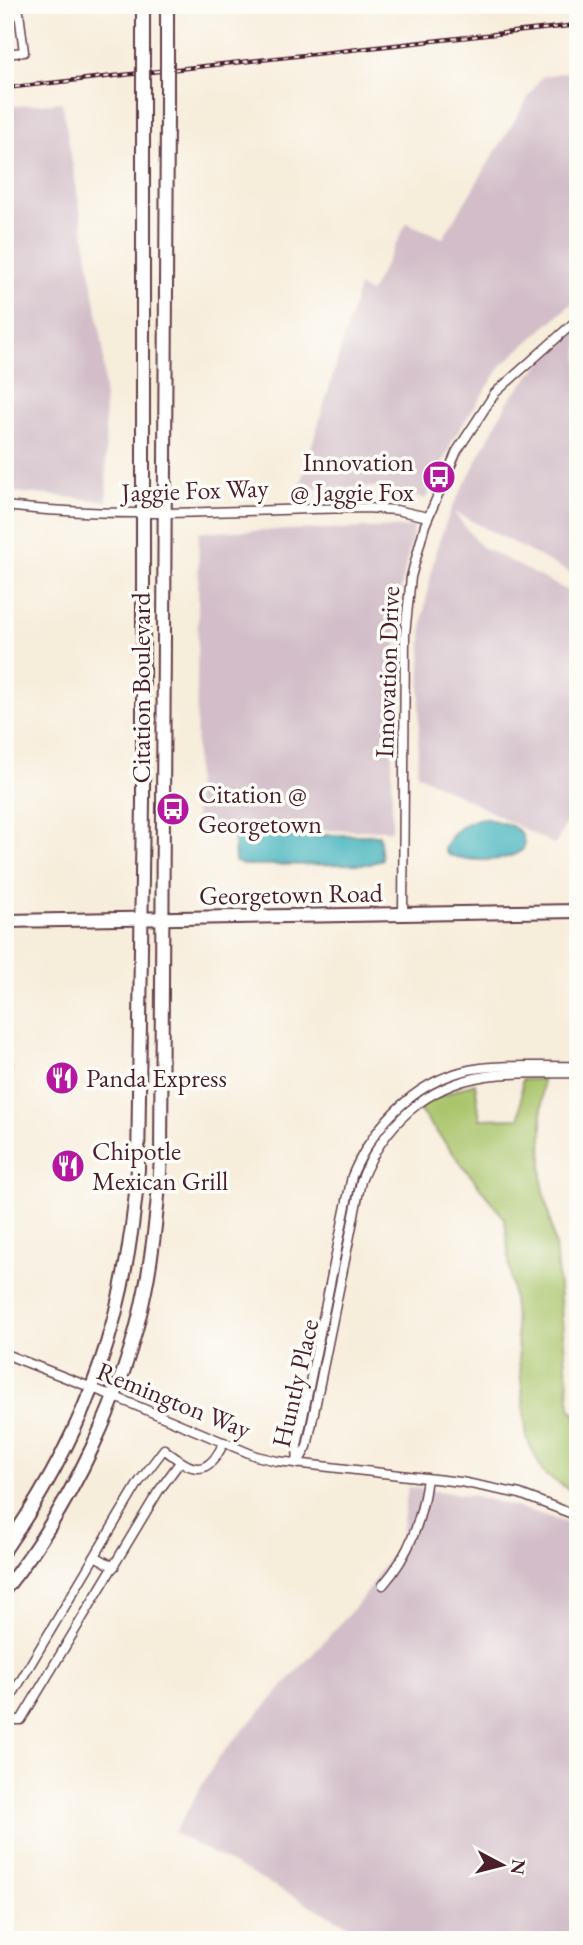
<svg xmlns="http://www.w3.org/2000/svg" width="583" height="1945" font-family="'EB Garamond',serif">
  <style>
    .industrial { fill: #d2bdc8 }
    .green { fill: #a9c46b; stroke: #7a724b; stroke-width: 2 }
    .water { fill: #45b4bd; stroke: #486a74; stroke-width: 2 }
    .lines { fill: none; stroke-linecap: round; stroke-linejoin: round }
    .minor-casing { stroke: #643e45; stroke-width: 11 }
    .secondary-casing { stroke: #643e45; stroke-width: 16 }
    .primary-casing { stroke: #643e45; stroke-width: 16 }
    .minor { stroke: #fff; stroke-width: 8 }
    .secondary { stroke: #fff; stroke-width: 12 }
    .primary { stroke: #fff; stroke-width: 12 }
    .rail-casing { stroke: #4a1f2b; stroke-width: 4.5 }
    .rail { stroke: #fdfcf7; stroke-width: 2; stroke-dasharray: 5; stroke-linecap: butt }
    .secondary-bridge-casing { stroke: #643e45; stroke-width: 16; stroke-linecap: butt }
    .secondary-bridge { stroke: #fff; stroke-width: 12 }
    .labels { text-anchor: middle; stroke-width: 7; stroke-linejoin: round; paint-order: stroke }
    .poi-label { font-size: 26px; fill: #4a1f2b; stroke: #fdfcf7; text-anchor: start }
    .street-label { font-size: 26px; fill: #4a1f2b; stroke: #fdfcf7 }
  </style>
  <rect width="100%" height="100%" fill="#fdfcf7"/>
  <filter id="ink" filterUnits="userSpaceOnUse"><feTurbulence type="fractalNoise" baseFrequency=".0143" numOctaves="2"/><feDisplacementMap in="SourceGraphic" scale="14" xChannelSelector="R" yChannelSelector="G"/><feConvolveMatrix kernelMatrix="1 2 1 2 8 2 1 2 1" color-interpolation-filters="sRGB"/></filter>
  <filter id="wash" filterUnits="userSpaceOnUse"><feTurbulence type="fractalNoise" baseFrequency=".00686" numOctaves="4" result="noise"/><feDisplacementMap in="SourceGraphic" scale="28" xChannelSelector="R" yChannelSelector="G"/><feGaussianBlur stdDeviation="1.57" result="paint"/><feColorMatrix in="noise" values="0 0 0 0 0 0 0 0 0 0 0 0 0 0 0 0 0 1.4 0 .05"/><feComposite in="paint" operator="in"/></filter>
  <g filter="url(#wash)">
    <rect width="100%" height="100%" fill="#f7eddb"/>
    <!-- industrial -->
    <path class="industrial" d="M570,71l8,5v222l-76,67 -47,71 -29,63 -45,-12 -82,2 60,-202 11,6 37,-70 36,15 98,-161z
      M62,102l41,245 4,154 -102,-10v-384z
      M578,331v246l-125,-66 27,35 98,50v204l-23,45 -138,-71 6,-157 13,-68 15,-39 57,-109 31,-36z
      M414,527l-16,75 -6,112v116l-197,1 4,-299z
      M408,1487l66,9 64,17 40,14v413h-202l-202,-107 44,-75 140,-154 42,-62z"/>
    <!-- green -->
    <path class="green" d="M542,1079v102l13,64 15,163 8,9v78l-34,-21 -17,-35 -22,-220 -89,-113 59,-23 5,36 40,-1 2,-38z"/>
    <!-- water -->
    <path class="water" d="M482,818c17,4 47,7 41,31 -17,15 -53,12 -74,6l-5,-6c8,-18 19,-26 38,-31z
      M379,835l3,24 -12,5 -126,1 -9,-4 -1,-24 2,-1z"/>
  </g>
  <g filter="url(#ink)">
    <g class="lines">
      <defs>
        <path id="minor" d="M5,7l13,-1
          M5,54l19,-2 -6,-47
          M5,506c120,14 241,3 361,2l30,2 32,7
          M403,916l2,-282 6,-57 14,-52 32,-74 38,-58 83,-74
          M5,1063l3,1 -3,24
          M5,1354l108,42 143,60 21,5 184,21 59,12 58,22
          M299,1461l8,-14 54,-266c22,-56 65,-96 125,-105 30,-4 62,-2 92,-3
          M298,1464l-1,-18 55,-270c23,-54 68,-101 129,-108 32,-4 65,-1 97,-2
          M95,1556l19,11
          M383,1585c27,-31 39,-66 44,-107
          M5,1707l134,-225 25,-33c27,22 43,31 60,-7
          M5,1715l10,5h6l137,-228 22,-30"/>
        <path id="secondary" d="M167,5v29
          M143,38v-33
          M5,1549c84,-122 122,-233 133,-380l5,-368v-687
          M5,1589c66,-82 120,-196 140,-298 9,-44 13,-88 16,-133l6,-1046"/>
        <path id="primary" d="M5,921l573,-10"/>
      </defs>
      <!-- minor casing -->
      <use href="#minor" class="minor-casing"/>
      <!-- secondary casing -->
      <use href="#secondary" class="secondary-casing"/>
      <!-- primary casing -->
      <use href="#primary" class="primary-casing"/>
      <!-- minor -->
      <use href="#minor" class="minor"/>
      <!-- secondary -->
      <use href="#secondary" class="secondary"/>
      <!-- primary -->
      <use href="#primary" class="primary"/>
      <defs>
        <path id="rail" d="M5,88l573,-63"/>
      </defs>
      <!-- rail casing -->
      <use href="#rail" class="rail-casing"/>
      <!-- rail -->
      <use href="#rail" class="rail"/>
      <defs>
        <path id="secondary-bridge" d="M167,34v78
          M143,114v-76"/>
      </defs>
      <!-- secondary-bridge casing -->
      <use href="#secondary-bridge" class="secondary-bridge-casing"/>
      <!-- secondary-bridge -->
      <use href="#secondary-bridge" class="secondary-bridge"/>
    </g>
  </g>
  <!-- icons -->
  <defs>
    <symbol id="bus-disc" viewBox="-11 -11 22 22"><circle r="9.5" fill="#b5179e" stroke="#fdfcf7"/><path d="M-5-6H5V4H4V6H2V4H-2V6H-4V4H-5ZM-3.5-4V0h7V-4ZM-3.5 1.2v1.5H-2V1.2ZM2 1.2v1.5H3.5V1.2Z" fill="#fff"/></symbol>
    <symbol id="restaurant-disc" viewBox="-11 -11 22 22"><circle r="9.5" fill="#b5179e" stroke="#fdfcf7"/><path d="M-5-6h1v4h1v-4h1v4h1v-4h1v5L-1.5 .5V6h-2V.5L-5-1ZM5-6V6H3V1.5H1.5Q1.5-4 5-6Z" fill="#fff"/></symbol>
  </defs>
  <g fill-rule="evenodd">
    <use href="#bus-disc" x="420" y="458" width="38" height="38"/>
    <use href="#bus-disc" x="154" y="790" width="38" height="38"/>
    <use href="#restaurant-disc" x="43" y="1059" width="38" height="38"/>
    <use href="#restaurant-disc" x="49" y="1147" width="38" height="38"/>
  </g>
  <g class="labels">
    <!-- poi labels -->
    <g class="poi-label">
      <text x="414" y="471" text-anchor="end">Innovation<tspan x="414" dy="30">@ Jaggie Fox</tspan></text>
      <text x="198" y="803">Citation @<tspan x="198" dy="30">Georgetown</tspan></text>
      <text x="86" y="1087">Panda Express</text>
      <text x="92" y="1160">Chipotle<tspan x="92" dy="30">Mexican Grill</tspan></text>
    </g>
    <!-- street labels -->
    <g class="street-label">
      <text transform="translate(195 490) rotate(-2)" y="9">Jaggie Fox Way</text>
      <text transform="translate(387 672) rotate(-88)" y="9">Innovation Drive</text>
      <text transform="translate(141 688) rotate(-90)" y="9">Citation Boulevard</text>
      <text transform="translate(291 894) rotate(-1)" y="9">Georgetown Road</text>
      <text transform="translate(295 1383) rotate(-77)" y="9">Huntly Place</text>
      <text transform="translate(174 1400) rotate(22)" y="9">Remington Way</text>
    </g>
  </g>
  <!-- margin -->
  <rect width="583" height="1945" fill="none" stroke="#fdfcf7" stroke-width="28"/>
  <!-- north arrow -->
  <g transform="translate(502 1865) rotate(97)" stroke="#fdfcf7" stroke-width="5" paint-order="stroke">
  <path d="M0-5L12 26L0 18L-12 26Z" fill="#4a1f2b"/>
  <text y="-10" font-size="19" font-weight="bold" text-anchor="middle" fill="#4a1f2b">N</text>
  </g>
</svg>
